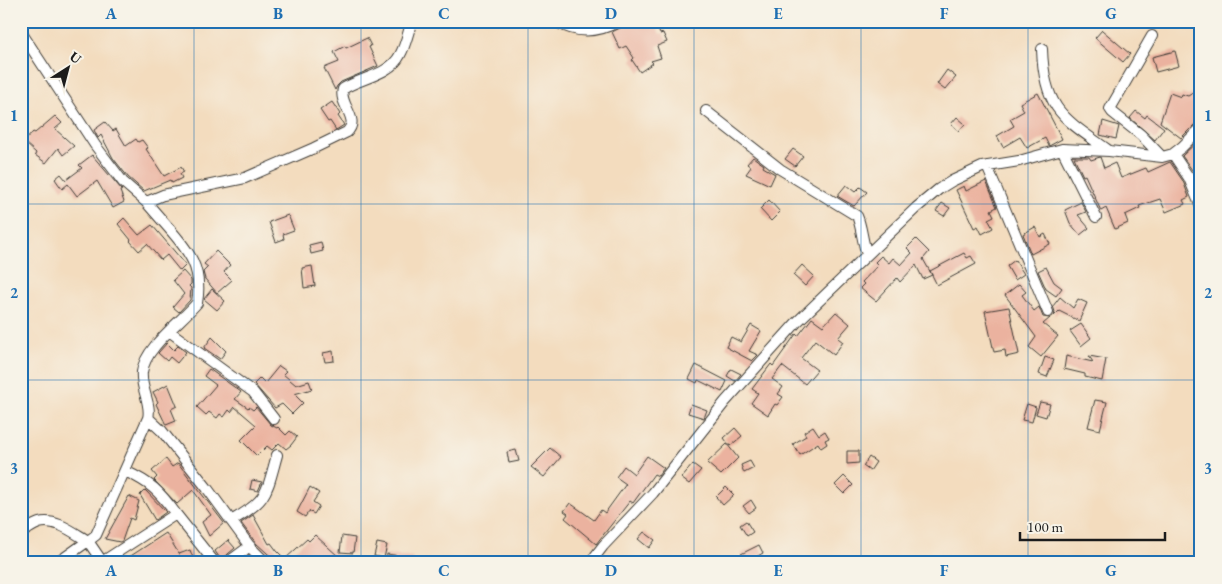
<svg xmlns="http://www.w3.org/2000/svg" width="1222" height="584" font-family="'EB Garamond',serif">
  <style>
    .building { fill: #ebb29f }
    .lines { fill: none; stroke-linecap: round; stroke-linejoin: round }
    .minor-casing { stroke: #3c3934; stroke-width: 12 }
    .minor { stroke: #fff; stroke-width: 10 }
    .grid { fill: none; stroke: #1f6fb2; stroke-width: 1; stroke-opacity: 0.55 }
    .neatline { fill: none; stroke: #1f6fb2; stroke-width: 2 }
    .grid-label { font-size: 16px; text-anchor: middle; font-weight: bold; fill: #1f6fb2 }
  </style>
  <rect width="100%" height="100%" fill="#f7f3e8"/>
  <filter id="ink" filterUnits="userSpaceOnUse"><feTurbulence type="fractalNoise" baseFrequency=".02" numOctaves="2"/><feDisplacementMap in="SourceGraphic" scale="10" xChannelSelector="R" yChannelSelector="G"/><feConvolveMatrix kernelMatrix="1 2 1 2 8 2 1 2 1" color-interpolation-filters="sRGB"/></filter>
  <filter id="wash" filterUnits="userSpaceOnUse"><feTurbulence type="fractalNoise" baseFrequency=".0096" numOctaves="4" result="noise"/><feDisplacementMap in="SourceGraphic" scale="20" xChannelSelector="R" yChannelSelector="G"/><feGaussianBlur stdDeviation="1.12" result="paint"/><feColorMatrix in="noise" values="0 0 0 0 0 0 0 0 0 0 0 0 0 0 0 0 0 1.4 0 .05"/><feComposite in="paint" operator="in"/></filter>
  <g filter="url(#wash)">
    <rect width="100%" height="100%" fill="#f3dcbe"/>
    <g id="blocks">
      <!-- building -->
      <path class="building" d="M628,21h26l6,13 3,-1 4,9 -10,4 4,12 -10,3 2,2 -13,9 -8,-12 2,-2 -8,-12 -6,3 -8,-17 10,-5z
        M1102,30l28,24 -7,8 -28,-24z
        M367,38l4,8 -2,1 9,19 -37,16 -4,4 -2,4 -11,-22 15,-6 -5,-10 11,-6 1,2z
        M1175,51l4,15 -23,6 -4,-15z
        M947,70l9,7 -11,13 -8,-6z
        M1201,88v33l-5,2 -15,15 -21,-16 10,-29 11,4 1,-3 6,2z
        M1038,93l24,46 -13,7 -4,-8 -18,10 -7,-11 -17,10 -6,-11 17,-10 -4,-7 14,-8 -4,-8z
        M332,102l8,12 -2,2 6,9 -8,5 -6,-9 -2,1 -8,-12z
        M1136,111l9,7 2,-3 17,13 -9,12 -25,-22z
        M55,116l7,7 -7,6 19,17 -11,9 -5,-7 -12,15 -11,-8 1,-2 -12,-11 9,-10 2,1z
        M957,117l8,7 -6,7 -8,-7z
        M1103,121l16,5 -3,13 -16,-4z
        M105,122l8,9 3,-2 10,17 10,-7 2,3 4,-2 6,8 -2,1 18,27 17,-9 3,5 -4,2 2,4 -10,5 -2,-3 -26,11 -16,-14 -15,-19 -12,-23 -3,3 -4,-8z
        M1201,138v50l-6,-14 -13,-18z
        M793,149l10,7 -8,10 -10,-7z
        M92,155l30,35 -2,1 4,11 -11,6 -16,-27 -20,15 -9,-12 -6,5 -7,-10 6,-5 5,6 16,-12 -3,-3z
        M753,157l11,8 -1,2 12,7 -5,11 -24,-11 5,-7 -4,-3z
        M1074,157h15l2,3 9,-3 4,11 11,-5 6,15 25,-10 2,4 22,-10 13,19 6,16 -6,3 2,4 -19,8 -6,-13 -21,7 1,2 -15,7 3,8 -13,6 -9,-21 -5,3 -16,-36 -2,1z
        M986,181l11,26 -6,3 3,6 -6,3 5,9 -11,6 -4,-8 -4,2 -18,-38 8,-4 2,5z
        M846,185l9,7 5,-5 7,5 -13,14 -17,-10z
        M769,200l11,12 -9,9 -11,-12z
        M1081,202l5,10 -8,3 11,13 -9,7 -10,-12 -5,-13z
        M942,203l8,5 -6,8 -8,-5z
        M288,215l6,15 -11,4 1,5 -8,3 -7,-20z
        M124,218l15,17 13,-10 34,40 -6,6 -13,-16 -6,5 -14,-16 -8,7 -9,-10 1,-1 -13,-16z
        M1035,227l5,10 5,-3 5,10 -19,10 -8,-20z
        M916,239l13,13 -6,7 9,16 -9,4 -7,-14 -16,17 -3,-4 -21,23 -16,-13 4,-4 -2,-2 16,-17 -3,-3 6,-6 8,7 4,-5 8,7 11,-12 -5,-5z
        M321,242l2,9 -12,3 -2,-9z
        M216,251l14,14 -6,7 8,8 -15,13 -12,-14 -2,-7 5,-5 -4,-3z
        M964,253l3,5 4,-2 5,8 -39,21 -7,-14z
        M1015,260l9,14 -9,6 -8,-14z
        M802,265l12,11 -9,10 -12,-11z
        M312,266l3,20 -11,2 -2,-20z
        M1046,267l8,15 8,6 -6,8 -10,-7 -8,-18z
        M183,271l8,9v4l-2,2 2,2 -1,12 -11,12 -6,-5 11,-13 -11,-14z
        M1019,284l7,8 -4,3 12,16 5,-4 4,10 7,1 -7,6 15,12 -17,21 -12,-10 7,-10 -31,-42z
        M212,289l13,12 -8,9 -13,-11z
        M1060,297l13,11 5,-9 9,4 -8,18 -20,-10 -5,5 1,-4 -2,-6z
        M1009,307l10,47 -13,3 -1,-7 -11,2 -9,-41z
        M836,312l14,12 -12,14 5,4 -9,13 -19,-15 -14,18 16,12 -12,14 -23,-18 -10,13 11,8 -5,7 5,3 -6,8 -2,-1 -7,11 -17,-12 7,-10 -6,-4 19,-25 2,2 23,-32 2,2 14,-18 11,8z
        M1081,324l10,14 -10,8 -11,-15z
        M751,325l10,6 -12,20 9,4 -6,6 -26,-14 5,-10 10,5z
        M212,337l14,14 -6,8 -16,-11z
        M167,343l7,7 4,-4 8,6 -9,11 -7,-6 -3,4 -9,-8z
        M333,351l1,10 -9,1 -2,-9z
        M1066,356l27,6 -4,-6 17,3 -4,22 -17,-4v-3l-21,-5z
        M1045,357l9,3 -7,17 -8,-3z
        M696,365l31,16 -5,11 -24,-12 -1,3 -8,-4z
        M279,366l7,5 -3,3 13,11 13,-4 3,8 -18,5 9,9 -11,11 -10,-10 -7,4 -21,-24 6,-6 5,5z
        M209,369l32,23 -6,7 13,9 1,-1 4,3 3,-3 15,18 6,3 1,-1 8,8 4,-4 7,6 -6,8 -5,4 -7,-6 -7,7 -5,-4 -10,10 -16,-16 15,-15 -21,-18 -4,5 -2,-2 -5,7 -4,-3 -3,4 -8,-6 -3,3 -9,-8 19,-22 -12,-9z
        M731,369l10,5 -6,7 -8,-5z
        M168,384l9,22 -6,3 5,12 -10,4 -10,-21 2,-2 -5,-10z
        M1095,400l12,2 -7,28 -12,-3z
        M1040,402l10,2 -4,13 -10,-3z
        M691,404l16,6 -3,8 -16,-5z
        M1027,404l9,3 -4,15 -10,-2z
        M813,426l6,9 6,-4 4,7 -4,2 2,4 -6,4 -3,-5 -18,12 -7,-11 13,-8 -2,-4z
        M735,428l7,8 -12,10 -6,-8z
        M727,444l11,14 -17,17 -14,-12z
        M550,448l11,9 -17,20 -13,-10z
        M516,450l3,11 -10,2 -2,-11z
        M847,451h12v12l-12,1z
        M647,456l17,12 -6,8 -4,-2 -21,29 -3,-2 -34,43 -31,-26 3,-4 -4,-3 6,-8 24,17 7,-10 4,3 21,-29 -10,-7 8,-11 10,8z
        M869,457l7,5 -6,9 -7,-5z
        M166,459l6,8 6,-4 46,60 -15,13 -7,-14 9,-7 -18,-25 -16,14 -23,-24 3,-3 -5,-6z
        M750,461l4,7 -10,5 -3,-8z
        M693,464l8,6 -12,14 -8,-6z
        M844,476l9,9 -9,9 -9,-9z
        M252,480l10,2 -4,9 -8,-2z
        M310,487l9,6 -6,9 6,4 -5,8 -5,-3 -4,6 -8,-5z
        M726,487l8,8 -11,10 -7,-8z
        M145,490l21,22 -11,8 -15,-25z
        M129,496l10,5 -5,19 -4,-2 -8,23 -2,1 -15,-3z
        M751,500l5,8 -7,5 -6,-7z
        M253,515l16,29 2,-1 6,8 8,8 22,-20 2,2 6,-6 24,22 -5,6h-56l-22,-20 -15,-20z
        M746,521l7,11 -6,4 -7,-11z
        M644,532l11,8 -6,8 -11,-9z
        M166,533l13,21 11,-4 5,13h-75z
        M342,536l13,2 -2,15 -13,-1z
        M228,540l7,8 -14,12 -6,-9z
        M377,543l10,2 -3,13 -10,-2z
        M759,545l4,8 -17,10 -5,-9z
        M387,554l26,4v5h-27z"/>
    </g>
  </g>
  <g filter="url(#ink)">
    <use href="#blocks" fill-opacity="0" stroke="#3c3934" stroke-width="1"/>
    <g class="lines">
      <defs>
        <path id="minor" d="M555,21c21,13 43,12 64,0
          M21,32l74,113 28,37 23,20
          M1152,36l-42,73 2,3 29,23 21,22
          M1042,49c2,60 21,69 66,101
          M706,111l74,58 77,47c5,11 5,26 10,38
          M1062,149l34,68
          M1173,154l16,24 12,29
          M987,166l61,146
          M169,331l84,61 21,27
          M148,418l14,13 45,57 44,60 15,15
          M176,514l39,49
          M231,521c37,-21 35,-27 46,-66
          M21,533c6,-3 12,-8 18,-10 17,-5 35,10 49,18l-31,22
          M102,562l74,-48c-17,-23 -25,-31 -51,-43
          M103,563l-15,-22 8,-6 52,-117c4,-14 -8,-30 -6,-46 3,-25 39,-50 55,-69 6,-35 -8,-52 -30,-77 -7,-8 -14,-16 -21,-24l17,-7 82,-17 69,-30 33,-16c14,-13 -9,-28 -4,-43 17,-11 47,-14 57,-34 6,-10 8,-23 12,-34
          M227,563l23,-17
          M590,563l13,-17 50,-53 72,-91 71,-79 120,-115 23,-19 13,-8 30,-14 37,-6 43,-12 47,2 53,6 11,-3 9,-7 19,-19"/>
      </defs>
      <!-- minor casing -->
      <use href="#minor" class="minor-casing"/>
      <!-- minor -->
      <use href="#minor" class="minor"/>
    </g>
  </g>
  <!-- grid -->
  <path class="grid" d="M194,21v542M361,21v542M528,21v542M694,21v542M861,21v542M1028,21v542M21,204h1180M21,380h1180"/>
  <!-- margin -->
  <rect width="1222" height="584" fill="none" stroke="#f7f3e8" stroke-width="55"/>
  <!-- north arrow -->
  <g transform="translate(68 68) rotate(36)" stroke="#f7f3e8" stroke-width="4" paint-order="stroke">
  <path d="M0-4L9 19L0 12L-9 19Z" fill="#1c1c1c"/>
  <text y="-8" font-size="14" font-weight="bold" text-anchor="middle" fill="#1c1c1c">U</text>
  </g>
  <!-- scale -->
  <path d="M1020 532v8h145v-8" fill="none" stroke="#1c1c1c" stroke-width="2.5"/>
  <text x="1027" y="532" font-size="15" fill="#1c1c1c" stroke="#f7f3e8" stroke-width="4" paint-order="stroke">100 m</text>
  <rect x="28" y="28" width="1166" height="528" class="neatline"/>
  <g class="grid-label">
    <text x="111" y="19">A</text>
    <text x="278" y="19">B</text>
    <text x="444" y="19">C</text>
    <text x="611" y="19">D</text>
    <text x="778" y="19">E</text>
    <text x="944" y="19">F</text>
    <text x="1111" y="19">G</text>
    <text x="14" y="121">1</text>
    <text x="1208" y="121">1</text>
    <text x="14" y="298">2</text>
    <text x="1208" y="298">2</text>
    <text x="14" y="474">3</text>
    <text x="1208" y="474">3</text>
    <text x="111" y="576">A</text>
    <text x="278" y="576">B</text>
    <text x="444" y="576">C</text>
    <text x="611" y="576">D</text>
    <text x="778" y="576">E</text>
    <text x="944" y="576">F</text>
    <text x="1111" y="576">G</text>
  </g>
</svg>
